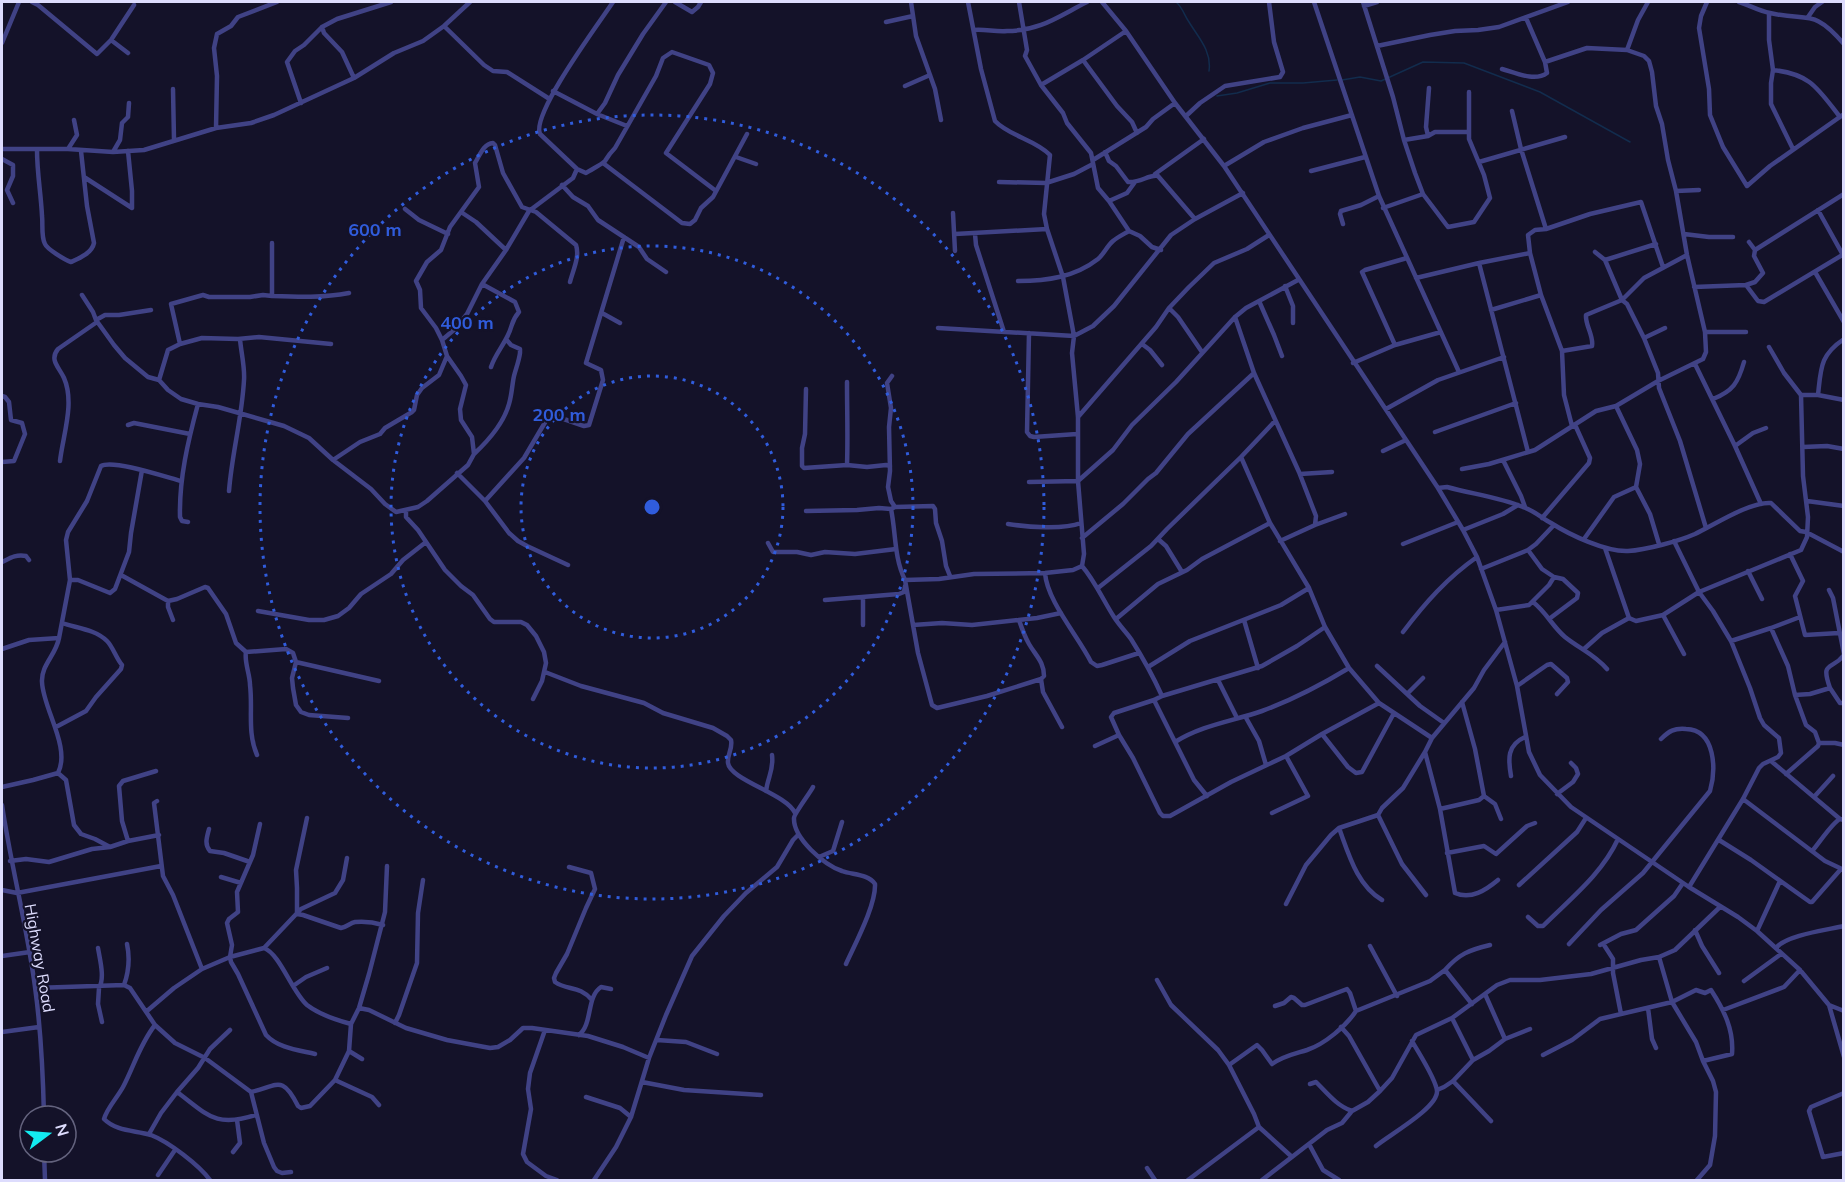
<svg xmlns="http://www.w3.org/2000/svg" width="1845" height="1182" font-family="Mulish,sans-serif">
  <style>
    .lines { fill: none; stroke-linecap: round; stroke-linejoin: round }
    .stream { stroke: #122c4d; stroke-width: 1.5 }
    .street { stroke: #404285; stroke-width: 4.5 }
    .ring { fill: none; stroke: #305cdc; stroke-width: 3; stroke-dasharray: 3 6 }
    .labels { text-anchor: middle; stroke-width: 4.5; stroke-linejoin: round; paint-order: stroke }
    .street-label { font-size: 16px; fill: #dddcfd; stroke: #141229 }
    .centre { fill: #305cdc; stroke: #141229; stroke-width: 3 }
    .ring-label { font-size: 18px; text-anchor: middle; font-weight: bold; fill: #305cdc; stroke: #141229; stroke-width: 4.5; stroke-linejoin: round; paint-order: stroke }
  </style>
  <rect width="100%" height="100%" fill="#141229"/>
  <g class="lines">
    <!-- stream -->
    <path class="stream" d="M1176,2c7,6 8,13 13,20 9,15 23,29 20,49
      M1342,80l18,-3 21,4 42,-19 41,1 76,29 90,50
      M1217,96l20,-3 33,-10h33l34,-3"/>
    <!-- street -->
    <path class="street" d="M32,2l6,3 59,49 14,-14 23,-35
      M613,2c-14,21 -82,112 -73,132l37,35 9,4c6,-4 15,-8 19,-12 3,-5 6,-9 10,-13l41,-72 7,-18 9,-6 37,13 4,8 -3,11 -44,69 50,38
      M675,2l17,10 6,-5 3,-5
      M911,2l5,34 19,53 6,31
      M968,2l13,67 14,52c14,15 41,19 55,34l-6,59 3,15 16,48 11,59 -2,17 6,64v64l6,73 -2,12c13,15 21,34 32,51 5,8 12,15 17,22 12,19 22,37 31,57
      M1019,2l8,48 -2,6 16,29 22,28 4,10 24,30 7,35 11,13 20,30 11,5 12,11 9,3
      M1102,2l24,29 49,72 49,63 214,322 25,42 14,27 19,53 21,76 12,66 11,23 31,32 118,80 49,30 19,14 43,39 29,35 15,52
      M1314,2l65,194 80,176
      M1363,2l30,95 11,43 11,33 8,21 25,33 26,-5 16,-24 -6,-23 -15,-36v-47
      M1707,2l-6,14 -2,12 10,61 1,26 13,32 24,39 23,-20 74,-52
      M1739,2c10,3 20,9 31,11 39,9 43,-5 74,31
      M1364,6l13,-4
      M1769,13v27l4,30 -2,13v21l22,45
      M1808,17l7,-10 7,-5
      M886,22l27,-6
      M444,26l40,39 9,6 14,1 41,26
      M322,27l2,6 18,19 12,26
      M974,30c11,-1 22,2 33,1 33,0 52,-15 80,-29
      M111,40l17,13
      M2,43l17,-41
      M1377,46l53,-11 25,-4 23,-1 21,-3 69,-25
      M1627,50l11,-30 10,-18
      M1083,60l34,46 15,16 5,11
      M1502,69c14,4 33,13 45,4l-2,-11 -19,-44
      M1773,70c38,4 45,19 67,47
      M1041,85l42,-25 43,-29
      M905,86l25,-11
      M173,89l1,51
      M553,91l44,23 30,12
      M301,103l-14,-41 8,-11 9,-6 18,-18 15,-8 54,-17
      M1512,111l9,38 25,80
      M597,114l8,-11 13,-28 25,-41 23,-32
      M1186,116l14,-13 25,-17 55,-9 3,-5 -9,-30 -5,-40
      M216,128l1,-52 -3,-28 3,-14 14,-8 7,-9 39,-15
      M1428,136l-2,-9 3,-39
      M1404,140l24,-4 7,-4h34
      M2,149h66l45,3 31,-2 72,-22 35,-5 23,-8 80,-37 40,-25 29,-12 21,-15 26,-24
      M68,149l9,-14 -3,-15
      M37,150c0,23 4,44 5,66 1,8 -1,21 3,28 2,5 20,16 26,18 9,-4 21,-9 23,-19l-7,-37 -6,-55
      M113,152l7,-12 2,-17 6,-6 1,-14
      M1105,152l4,9 7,5 12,16c13,1 21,-8 30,-6l37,43
      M736,157l20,7
      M2,159l11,6v11l-6,14 6,13
      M1093,160l53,-33 7,-8 22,-16
      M1479,162l86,-25
      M603,163l79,60 8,1 5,-4 6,-12 12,-11 34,-63
      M1224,166l40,-24 39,-14 49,-13
      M1311,171l54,-14
      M1155,174l49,-35
      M84,177l48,31v-17l-4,-40
      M999,182l47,1 28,-9 19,-10
      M562,185l11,12 15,9 10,14 41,27 8,12 19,13
      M1676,191l23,-1
      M1109,201l18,-8 8,-11
      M1383,208l40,-14
      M405,209l14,11 29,14
      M1818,210l25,45
      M461,212l15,10 30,28
      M953,213l2,38
      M1343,224l-3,-10 1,-3 20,-6 18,-9
      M955,234l92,-5
      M975,234l1,11 28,87
      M1684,234l25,3h24
      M1755,250l89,-56
      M1595,252l10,8 51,-16
      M1605,260l17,40 5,4 17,34 14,35 1,15 21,53 26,87
      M1479,263l49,189
      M1815,272l29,50
      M1416,278l63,-15 51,-10
      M1018,281c29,0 57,-4 80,-22 6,-5 9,-13 15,-18 5,-4 11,-7 16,-10
      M482,284l33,18 4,10c-8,9 -6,13 -11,23 -5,11 -13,20 -17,32
      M1746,285l9,-3 8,-9 -9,-17 1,-6 -6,-8
      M1285,286l8,20v17
      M1694,287l52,-2 12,16 6,1 80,-48
      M82,295l11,17 3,8 18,25 11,13 23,19 11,3 9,10 13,9 17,5 20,3 66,19 25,12 24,22 38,29 14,15 11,8 22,-5 9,-6 41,-36 6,-11 -2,-17 -11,-17 -1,-11 6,-24 -5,-9 -14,-20 -5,-16 -6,-12 -15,-20 -1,-18 -4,-9 11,-19 14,-12 9,-23 29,-40 -4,-24c5,-8 8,-19 18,-20l2,2 8,28 19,34 14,5 40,33c4,12 -3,25 -6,37
      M272,296c26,1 51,2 77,-3
      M1259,301l15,34 8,21
      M1169,308l9,9 24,35
      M1491,310l50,-15
      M602,313l18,10
      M1235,317l19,56 45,99 17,44 -1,9 -35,16
      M96,320l9,-5h14l32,-5
      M938,328l136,8 19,-10 21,-20 57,-71 24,-16 48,-26
      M1705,332h41
      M1029,333l-2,99 3,4 4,1 43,-3
      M1644,338l21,-10
      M442,340l13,-11 12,-15 15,-30 24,-34 23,-39 44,-33 4,-9
      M180,344l22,-6 36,1 21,-2 72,7
      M1142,344l8,6 12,15
      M1395,345l-33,-73 3,-2 42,-12
      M1562,351l30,-5c2,-10 -7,-21 -6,-31l36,-15 22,-22 43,-23
      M1353,363l42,-18 46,-13
      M1695,364l40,82 26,58
      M159,380l9,-30 12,-6 -9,-40 32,-9 6,2h41l13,-2 9,1v-53
      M847,382c0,28 1,55 0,83
      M806,389l-1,45 -3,14v18l2,2 43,-3 20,2 19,-2 4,1
      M1801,395h17l26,5
      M1818,395c3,-27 2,-40 26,-56
      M2,396l3,1 4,5 2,18 11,3 3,11 -11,27 -12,1
      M1713,399c20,-8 25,-16 31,-37
      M1616,406l21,44 3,14 -4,23 14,27 9,30
      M1386,409l52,-29 66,-23
      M1078,417l78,-90 13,-19 20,-21 25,-24 33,-14 22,-14
      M128,425l6,-2 56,11
      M1435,432l81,-29
      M1735,446l18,-13 13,-5
      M1803,447l24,-1 17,3
      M1383,451l23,-11
      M474,454c14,-13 30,-32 35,-50 3,-10 3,-19 5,-28 2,-8 5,-15 6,-23v-4l-9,-4 -5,-6
      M1241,457l29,66 39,65 16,39 24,41 30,35 53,35
      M333,460l27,-18 20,-8 5,-6 27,-16 2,-2 3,-15 5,-7 17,-13 8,-19
      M1503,460l18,36 4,11
      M60,461c3,-26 15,-58 4,-83 -5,-11 -15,-18 -6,-29l39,-27
      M1462,469l27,-5 46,-14 61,-39 20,-5 42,-25 45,-22 3,-7 -1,-20 -18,-77 -11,-64 -8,-31 -6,-36 -6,-18 -4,-34 -3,-11 -5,-5 -17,-6 -40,-2 -42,14
      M457,473l28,28 24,32 9,8 9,5 41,19
      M1300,474l32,-2
      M1029,482l49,-1 35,-31 19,-25 44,-43 59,-65 11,-9 52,-28
      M1438,488l9,-1c25,7 52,10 76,20 10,3 19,11 28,16 19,12 55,29 77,28 18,-1 51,-10 67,-17 19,-9 56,-33 76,-31l29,28 6,1 38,20
      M229,491c3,-38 13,-73 15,-111 1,-13 -3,-28 -4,-41
      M485,501l39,-43 23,-39 8,-3 29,10 5,-1 14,-45 -2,-10 -15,-7 38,-126
      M1807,501l37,5
      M895,507l38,-1 2,3 1,14 6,18 4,25 4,10
      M891,509l4,-2 -4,-6 -3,-14 2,-16 -1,-44 2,-19 -4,-25 5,-7
      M406,511v6l12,13 27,40 16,16 12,9 17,24 4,3h27l6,3 9,11 8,16 2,11 -4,18 -9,18
      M806,511l51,-1 22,-2 12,1c5,24 3,49 14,71l34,-1 35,-5 71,-1 28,-3 9,-4
      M1542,518l47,-55 1,-5 -14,-31 -4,-1 -8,-31 -2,-44 -21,-56 -11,-42 -2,-18 7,-5 11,-1 44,-15 51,-12 22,65
      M188,522l-6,-1 -2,-4c-1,-38 8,-76 18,-113
      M1008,524c19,3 55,6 73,-1
      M1315,525l30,-11
      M1463,530l40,-16 15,-9
      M1082,538l41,-34 25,-25 8,-6 32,-39 66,-61
      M1158,539l8,7 16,26
      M1584,539l30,-42 22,-10
      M1674,541l25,51 14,19 18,30 19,47 10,30 4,7 15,13 2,15 -3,4 -15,7 -4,4 -16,31 -54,88
      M768,543l5,9h24l14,3 14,-3 30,2 41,-5
      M1403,544l55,-22
      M1605,548l24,70
      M1528,550l14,19 12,8 9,2 15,14 -1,5 -28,21
      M1790,554l13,27 -8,15 10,39 34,-2
      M2,562c8,-4 14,-8 24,-6l3,4
      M1481,569l47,-19 8,-6 18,-19
      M1748,571l14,28
      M1045,573c2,28 33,63 46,89l6,4 5,-1 37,-12
      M121,575l47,26 9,-2 28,-12 3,1 18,26 10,29 10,9 40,-3 7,4 3,9 -4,16 1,10 3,17 5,7 8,3 39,3
      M70,580h8l32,13 5,-4 14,-37 2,-19 11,-63
      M905,580l13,73 14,52 5,3 50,-12 54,-17
      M1098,588l53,-42 16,-17 74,-72 34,-36
      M1829,590l4,8 11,56
      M825,600l74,-6 5,-2 1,-6
      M168,601v6l5,13
      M1533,602c13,10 20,25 32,35 15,12 29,17 42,32
      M1496,610l33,-5 20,-20 5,-8
      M258,611l51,9h15l14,-4 11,-8 12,-14 30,-20 12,-14 23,-18
      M1663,615l21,39
      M1116,619l42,-35 29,-14 15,-11 68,-36
      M1019,620c3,9 6,17 10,24 7,12 15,18 15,32l-3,3 2,13 19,35
      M1244,620l14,48
      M863,625v-28
      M913,625l29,-2 30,2 65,-7 24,-5
      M1325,627l-28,19 -35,20 -100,30 -8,4 -40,13 -3,4 8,18 14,23 27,55 3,3h7l61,-34 55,-26 36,-22 57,-31
      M1771,628l17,38 7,29 11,30 9,7 4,11
      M1403,632c22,-29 44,-54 74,-75
      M1731,641l40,-13 29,-11
      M2,649l27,-9 30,-2 11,-58 -4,-40 2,-8 19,-31 14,-35c12,-7 65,11 80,15
      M1584,649l18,-16 27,-15 7,3 27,-6 36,-23 102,-42 6,-13 1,-20 -5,-41 -2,-81 -17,-22 -15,-26
      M246,652c-2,10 4,22 4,33 3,24 -3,47 7,70
      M296,662l83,19
      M1377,666l43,40 24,17
      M1148,667l42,-26 91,-36 28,-17
      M545,672l36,14 63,17 19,10 50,15 14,8 4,4c2,8 -4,15 -3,23 2,17 59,31 67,50
      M1218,680l19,38
      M1517,686l30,-21 4,-1 16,14 1,4 -11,12
      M1830,688c-10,-28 2,-17 14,-33
      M1407,694l16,-16
      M1795,695l15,-1 20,-6 10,15h4
      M1154,700l40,80 13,16
      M1462,702l13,47 9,47 11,8 6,15
      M1245,716l14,25 7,24
      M56,727l30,-16 10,-14 25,-28 1,-4c-6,-7 -9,-18 -15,-24 -12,-12 -31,-13 -45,-18
      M1322,734l26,33 8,6 6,-1 32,-59
      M1175,742c27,-17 58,-21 87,-31 30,-11 59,-26 87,-43
      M1819,743h16l9,2
      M1095,746l24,-11
      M1425,752l15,57 15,84c16,7 31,-3 43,-13
      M1771,761l69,58 4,1
      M58,773l8,7 8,45 7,9 14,5 15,8
      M1786,774l32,-28 1,-3
      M1511,776c-3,-17 -4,-31 14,-39
      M2,787l31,-7 25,-7c13,-26 -15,-64 -16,-91 -1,-17 14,-27 17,-44
      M813,787c-3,6 -19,27 -19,31 -1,20 30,47 48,53 11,4 26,3 33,13 1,21 -20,60 -29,80
      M766,791c2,-15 8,-21 6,-36
      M1557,794l16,-12 5,-8 -2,-6 -5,-5
      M1814,797l19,-21
      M1743,799l82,62 19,9
      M157,801l-3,2 9,73 10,19 29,74
      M2,805c9,61 25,121 33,182 6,43 8,86 9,129
      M1440,809l39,-9 5,-4
      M1272,813l36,-17 -22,-40
      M1378,815l24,49 24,31
      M307,818l-11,52 1,18v26l6,1 38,13c6,-1 9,-5 14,-6 10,-1 18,0 28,3
      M260,824l-7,31 -16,37 1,20 -9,7 -2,4 5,22 -2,12 1,5 7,12 28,61c12,13 32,15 49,19
      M1339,828c10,27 18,57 43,72
      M209,829c-2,8 -5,15 1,22l14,2 26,9
      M1719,840l32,20 59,42h2l29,-33
      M128,841l-6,-20 -3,-35 4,-5 33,-10
      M1813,850c7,-8 19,-27 27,-31
      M1447,853l37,-7 12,8 31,-28 8,-3
      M819,857l14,-6 9,-29
      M10,861l16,-2 23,3 43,-13 18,-2 18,-6 31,-6
      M569,867l22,6 4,16 -9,19 -19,46 -11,19 -2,5 1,4c13,9 24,3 37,18
      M221,877l20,6
      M1519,885l58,-53 9,-14
      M2,890l15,3 144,-27
      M1286,904l20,-39 25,-30 8,-7 39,-13 4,-7 21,-20 22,-36 7,-14 42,-50 10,-18 21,-28
      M1528,917l10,9h5c27,-27 59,-52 75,-87
      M1695,930l7,16 17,27
      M1757,931l23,-50
      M1569,944l32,-34 42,-37 67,-82c6,-21 6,-61 -24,-62 -12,-1 -17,2 -25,10
      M1600,945l21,-11 15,-4 38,-34 9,-13
      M1604,945l9,14v14l8,41
      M1370,946l27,50
      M98,948c2,12 7,30 1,40l-1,16 4,18
      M264,948c16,6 28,44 43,57 13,10 29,15 44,19
      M1776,948c10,-13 51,-18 68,-22
      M2,956l28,-4
      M1659,957l13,45 24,40 7,19 10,20 3,11 -1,44 -5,29 -13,15
      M1157,980l14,25 47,45 11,15 25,49 5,13 33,30
      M1744,981l37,-27
      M124,985c5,-14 6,-27 3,-41
      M293,986l13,-9 21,-9
      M35,988l89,-3 6,3 25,37 20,18 30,15 46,34 13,51 10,24 3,4 5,2 9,-1
      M1485,994l20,45
      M1472,1004l-27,-34c14,-16 24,-20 45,-25
      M1829,1005l15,6
      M1275,1006l9,-3 7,-6 3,1 8,7h3l42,-16 3,4 6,18
      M359,1008l10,2 37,18 41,12 43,8 8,-1 12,-7 13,-12h9l56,8 35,11 26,11
      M1648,1008l4,31 4,9
      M1723,1010l61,-23 16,-17
      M147,1011l27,-23 28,-19 28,-12 34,-9 37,-39 34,-16 8,-13 4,-22
      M1452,1018l21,42
      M395,1023l4,-8 18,-52 1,-50 5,-33
      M155,1025c-15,19 -21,41 -32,62 -6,11 -16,21 -19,32 13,13 31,11 47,16 18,7 48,30 59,45
      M1341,1027l8,9 31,55
      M545,1030l-15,43 -2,16 3,20 -8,45 4,8 19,14 11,4
      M2,1032l37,-5
      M579,1035c14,-11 7,-38 22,-48l10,2
      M657,1040l29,2 31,12
      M349,1051l13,8
      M1543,1055l29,-15 28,-21 72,-17 24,-12 9,3 6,-3c13,20 23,40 21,64l-29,7
      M1229,1065l28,-20 5,5 10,14c11,-8 22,-10 35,-14 18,-6 39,-24 49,-39l74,-30 15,-11
      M335,1080l37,17 7,8
      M1453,1081l38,40
      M642,1082l42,8 77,5
      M1310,1084l6,-2c11,11 21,24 36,29
      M1437,1090l7,-3 9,-6 20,-21 16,-9 16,-12 25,-10
      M177,1092c31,23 38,36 79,23
      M251,1092c27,-6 31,-18 47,14l3,2 9,-2 25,-26 14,-29 2,-27 8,-16 10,-34 16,-62 2,-46
      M1844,1093l-33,14 -2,4 14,46 21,-4
      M586,1097l34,11 11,9
      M149,1134l12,-21 16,-21 21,-24 12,-19 20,-19
      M1309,1144l14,26 16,10
      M1376,1146c13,-11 62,-38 61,-55 -1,-12 -19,-39 -25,-50
      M44,1152l1,28
      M233,1152l7,-9 -3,-23
      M1147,1168l8,12
      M158,1175l17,-25
      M594,1180l22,-33 15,-30 18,-59 17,-43 26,-59 32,-40 22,-23 31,-26 16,-27 5,-5
      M1188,1180l71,-53
      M1262,1180l65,-50 15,-7 10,-12 16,-9 12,-11 12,-13 24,-43 36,-17 45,-33 13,-5h30l51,-6 50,-14 18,-3 16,-7 45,-43"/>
  </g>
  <!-- distance rings -->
  <g class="ring">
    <circle cx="652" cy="507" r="131"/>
    <circle cx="652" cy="507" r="261"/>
    <circle cx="652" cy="507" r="392"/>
  </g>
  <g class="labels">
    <!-- street labels -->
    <g class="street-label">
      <text transform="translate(40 958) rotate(80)" y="6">Highway Road</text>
    </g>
  </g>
  <circle cx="652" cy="507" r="9" class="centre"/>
  <g class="ring-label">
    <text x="375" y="236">600 m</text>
    <text x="467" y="329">400 m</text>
    <text x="559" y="421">200 m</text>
  </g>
  <!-- border -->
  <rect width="1845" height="1182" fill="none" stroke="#dddcfd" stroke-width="6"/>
  <!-- north arrow -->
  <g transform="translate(48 1134) rotate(74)"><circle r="28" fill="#141229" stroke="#64637e" stroke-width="1.5"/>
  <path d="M0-4.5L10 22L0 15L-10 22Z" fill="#13ebf1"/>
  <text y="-9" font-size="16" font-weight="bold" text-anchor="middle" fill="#dddcfd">N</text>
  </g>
</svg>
